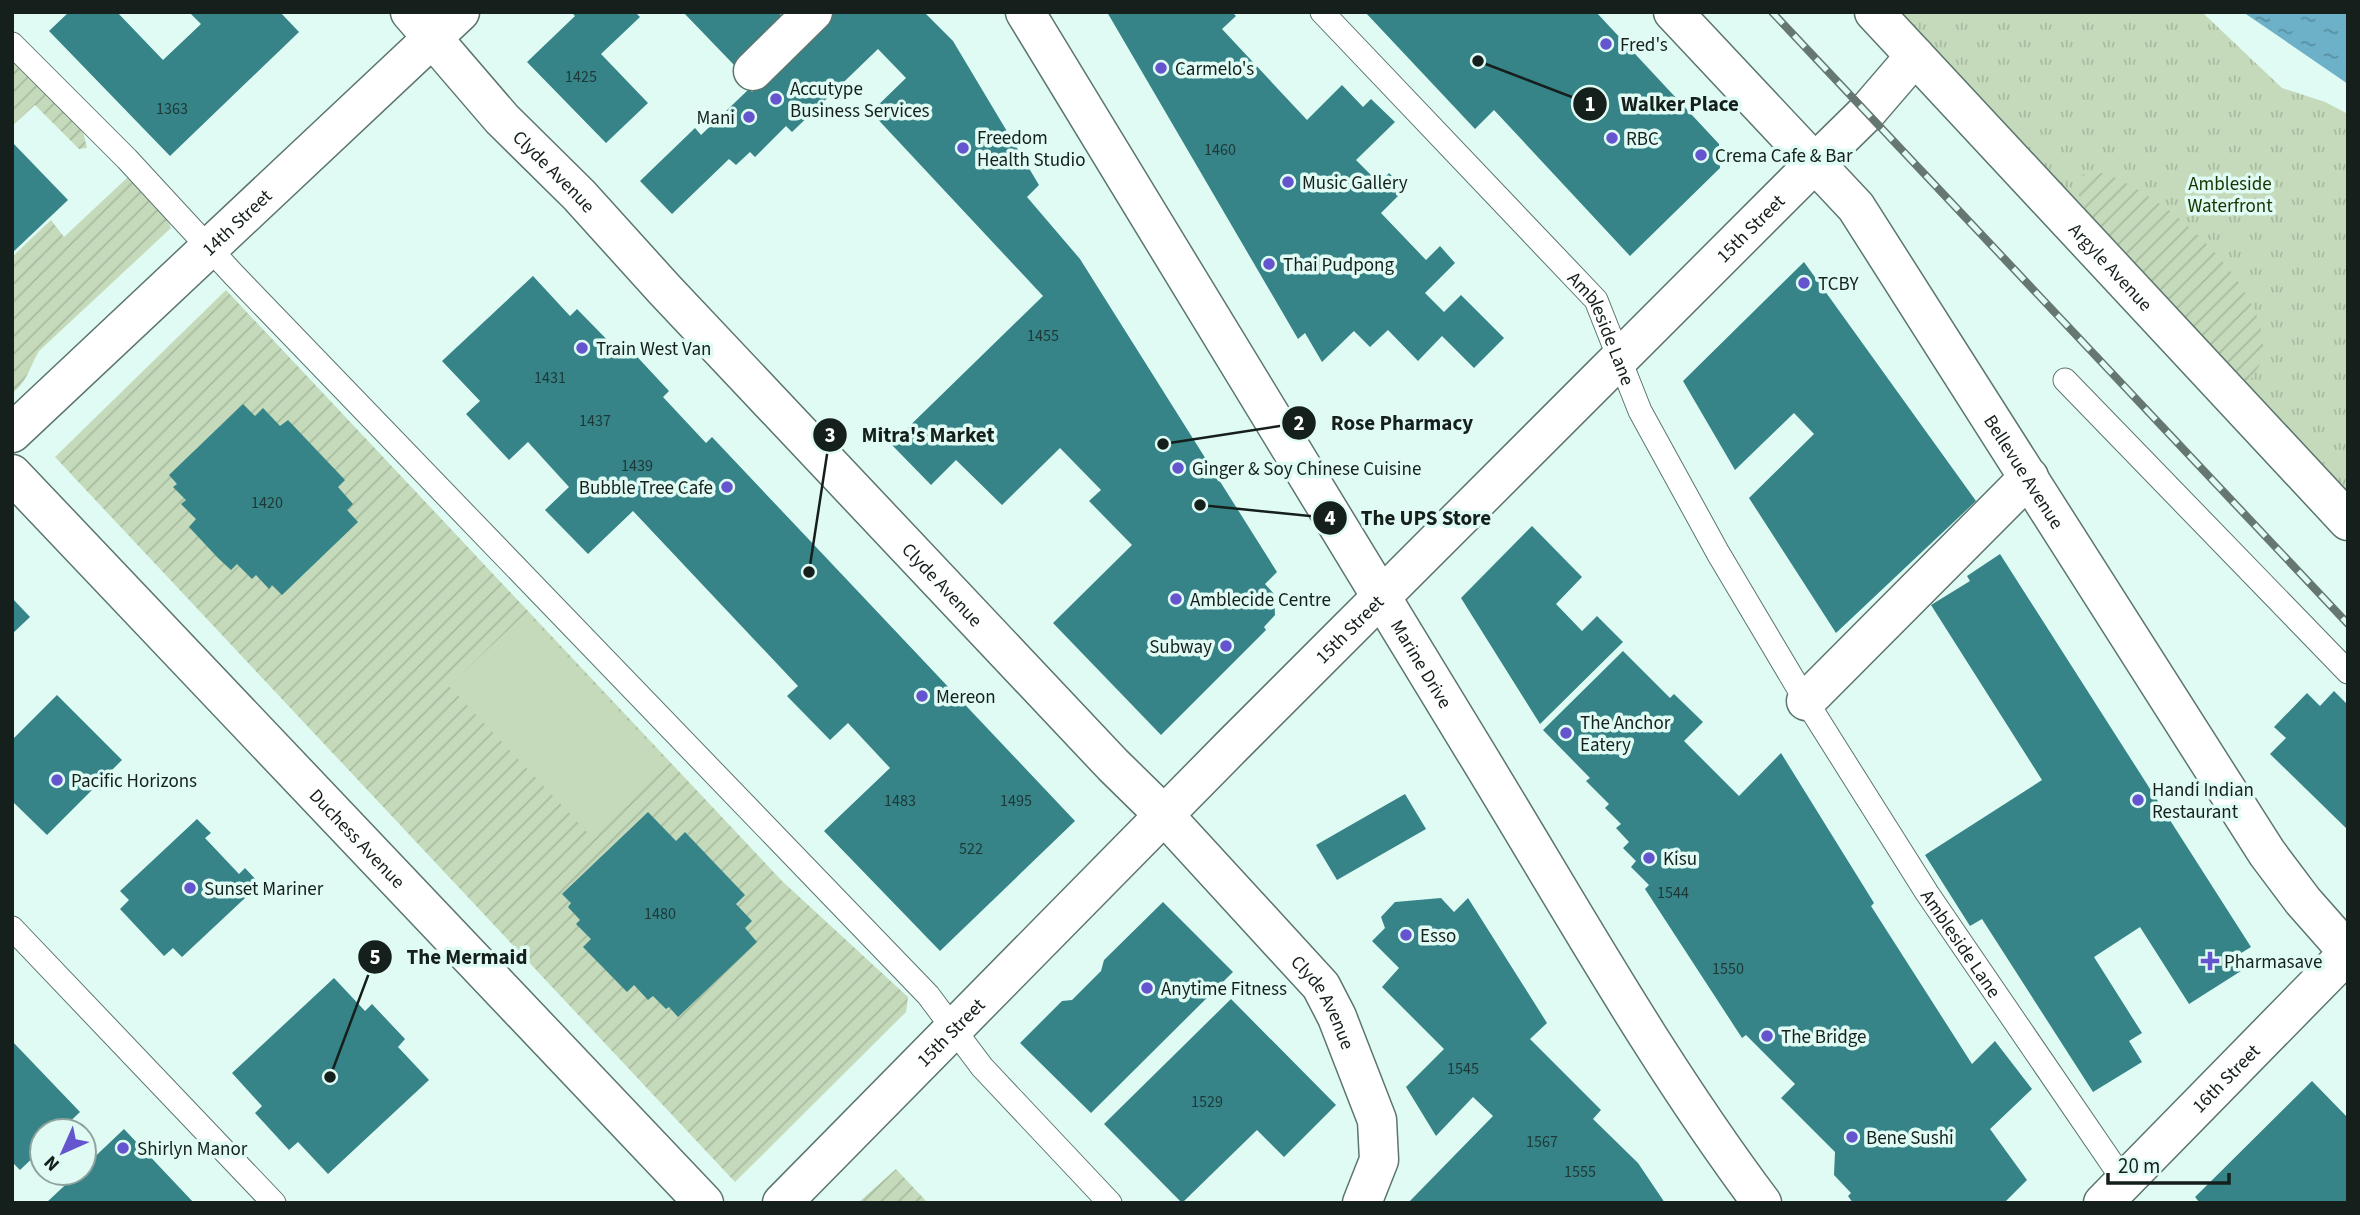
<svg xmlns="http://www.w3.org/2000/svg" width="2360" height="1215" font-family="'Source Sans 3',sans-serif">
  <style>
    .grass { fill: url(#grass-tufts) }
    .garden { fill: url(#garden-furrows) }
    .pitch { fill: #c4daba }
    .water { fill: url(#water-ripples) }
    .building { fill: #368488 }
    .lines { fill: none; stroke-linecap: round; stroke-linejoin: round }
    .lane-casing { stroke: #5c756f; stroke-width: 25 }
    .street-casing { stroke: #5c756f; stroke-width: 41 }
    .secondary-casing { stroke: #5c756f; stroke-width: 41 }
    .lane { stroke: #fff; stroke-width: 23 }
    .street { stroke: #fff; stroke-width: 38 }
    .secondary { stroke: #fff; stroke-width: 38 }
    .rail-casing { stroke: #667772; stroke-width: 8 }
    .rail { stroke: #e0fbf4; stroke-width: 5; stroke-dasharray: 16; stroke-linecap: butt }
    .poi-dot { fill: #6454cd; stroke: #e0fbf4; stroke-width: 2.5 }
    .labels { text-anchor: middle; stroke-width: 7; stroke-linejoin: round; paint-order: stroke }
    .number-label { font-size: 16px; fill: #1d3837 }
    .poi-label { font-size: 19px; fill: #151f1c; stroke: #e0fbf4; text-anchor: start }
    .street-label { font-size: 19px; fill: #151f1c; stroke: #e0fbf4 }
    .park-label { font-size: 19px; fill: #183501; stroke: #e0fbf4 }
    .leader { fill: none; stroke: #151f1c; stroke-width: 2.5 }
    .callout-dot { fill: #151f1c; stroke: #e0fbf4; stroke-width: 2.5 }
    .mark-label { font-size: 21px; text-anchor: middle; font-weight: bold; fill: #fff }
    .callout-label { font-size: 21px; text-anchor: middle; font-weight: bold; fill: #151f1c; stroke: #e0fbf4; stroke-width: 7; stroke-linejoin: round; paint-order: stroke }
  </style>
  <defs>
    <pattern id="grass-tufts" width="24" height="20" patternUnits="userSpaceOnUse" patternTransform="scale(1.75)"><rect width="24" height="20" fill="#c4daba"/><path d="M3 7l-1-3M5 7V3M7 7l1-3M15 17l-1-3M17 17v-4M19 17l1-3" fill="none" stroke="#a8bb9f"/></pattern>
    <pattern id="garden-furrows" width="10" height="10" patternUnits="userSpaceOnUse" patternTransform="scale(1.75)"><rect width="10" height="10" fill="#c4daba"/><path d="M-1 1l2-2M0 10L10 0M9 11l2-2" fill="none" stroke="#a8bb9f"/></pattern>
    <pattern id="water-ripples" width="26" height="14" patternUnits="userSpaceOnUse" patternTransform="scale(1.75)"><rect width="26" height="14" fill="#6cb1c7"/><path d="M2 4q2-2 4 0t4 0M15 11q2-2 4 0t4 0" fill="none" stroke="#588fa1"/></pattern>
  </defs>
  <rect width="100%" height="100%" fill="#e0fbf4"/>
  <!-- grass -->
  <path class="grass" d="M1899,12l305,2 78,74 43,14 23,12v381z"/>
  <!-- garden -->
  <path class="garden" d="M12,52l71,80 4,16 -8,1 -44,-44 -23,21z
    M2106,173c23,11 44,23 65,39 37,28 101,95 91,145 -2,10 -10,20 -15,29l-159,-172 -11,-22 6,-18z
    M128,177l39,42 4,9 -132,123c-9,15 -12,32 -27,42v-136l39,-37 13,17z
    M226,290l556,591 126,116 -2,15 -171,170 -680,-725z
    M896,1169l32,34h-70l1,-1z"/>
  <!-- pitch -->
  <path class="pitch" d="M526,613l139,147 -77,73 -139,-147z"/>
  <!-- water -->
  <path class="water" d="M2243,12h105v72z"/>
  <!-- building -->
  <path class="building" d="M69,12h48l46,48 38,-36 -12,-12h91l19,20 -129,124 -121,-125z
    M571,12h64l5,5 -39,37 47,49 -42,40 -79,-81 48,-46z
    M683,12h95l6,6 -49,48z
    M834,12h90l29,29 86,144 -12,12 53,62 197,313 -12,12 9,10 1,21 -11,12 2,3 -105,105 -108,-112 79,-78 -43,-44 12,-11 -41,-42 -58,57 -46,-45 -25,25 -40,-41 152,-148 -172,-184 35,-34 -28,-29 -86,83 -6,-6 -31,31 -5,-5 -14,13 -7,-6 -57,55 -32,-33 55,-53 6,7 48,-46 3,3z
    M1107,12h125l4,4 -14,13 85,91 35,-35 21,22 8,-8 24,23 -39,38 23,23 10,-10 16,16 -24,24 45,47 14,-14 15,17 -30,30 19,19 17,-17 43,43 -30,30 -32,-32 -24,25 -30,-31 -18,17 -16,-16 -32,31 -17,-29 -7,6z
    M1365,12h231l123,132 1,24 -90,88 -136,-146 -19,19z
    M12,142l56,58 -56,53z
    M1804,262l172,239 -140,132 -87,-135 65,-64 -20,-21 -59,57 -52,-89z
    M533,276l37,40 7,-7 44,45 7,-7 41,44 -6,6 43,46 6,-6 363,384 -135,130 -116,-120 66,-63 -42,-45 -18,17 -43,-44 11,-10 -165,-175 -45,43 -43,-44 24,-23 -41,-45 -19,18 -43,-46 14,-13 -38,-40z
    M243,404l12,12 8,-8 17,18 8,-6 57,60 -7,7 15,17 -6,6 11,12 -76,73 -10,-10 -3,4 -13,-14 -4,4 -15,-15 -6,6 -13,-12 -29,-31 7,-8 -15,-15 5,-4 -13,-13 4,-3 -8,-9z
    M1532,526l50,51 -26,27 26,27 15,-15 26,26 -83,82 -79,-126z
    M2000,554l251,393 -18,11 8,13 -52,33 -49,-77 -46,30 48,76 -13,8 13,21 -49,30 -111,-173 -12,7 -45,-71 117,-75 -111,-175 39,-24 -3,-5z
    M12,598l18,19 -18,17z
    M1623,651l47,47 4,-4 29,28 -19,19 55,55 42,-43 93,150 -3,3 101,158 23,-23 37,48 -42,40 37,51 -23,23h-151l-5,-7 3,-3 -17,-18 1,-23 -54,-54 14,-14 -49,-49 -4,3 -97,-149 4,-4 -18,-18 5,-6 -13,-13 6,-6 -13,-14 5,-4 -16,-16 4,-4 -23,-23 4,-3 -47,-48z
    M2334,691l14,14v125l-78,-76 16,-16 -12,-11 33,-34 13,13z
    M57,695l65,65 -75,75 -35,-34v-61z
    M1405,794l21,35 -89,51 -21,-35z
    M648,812l28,29 9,-9 60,63 -9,9 16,17 -7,7 12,14 -79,75 -9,-10 -3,2 -13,-13 -5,4 -14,-15 -7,7 -44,-45 8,-8 -15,-15 4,-4 -12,-13 3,-4 -9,-9z
    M197,819l14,14 -6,5 34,36 6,-6 15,16 -78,73 -9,-9 -9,8 -44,-47 9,-9 -9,-9z
    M1441,898l13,14 14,-14 79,125 -17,16 71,71 -8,9 45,44 27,40h-257l85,-87 -20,-19 -37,39 -30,-49 38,-38 -62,-62 17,-19 -27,-27 13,-13 -4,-11 14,-15z
    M1163,902l70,70 -142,141 -71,-70 42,-42 10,-1 29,-29 3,-11z
    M334,978l31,33 7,-7 33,35 -7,8 31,33 -101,94 -30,-32 -9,8 -34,-37 7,-7 -30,-33z
    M1231,999l105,106 -52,52 -27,-27 -75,73 -78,-79z
    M12,1041l68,71 -20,19h-18v18l-22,21 -8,-8z
    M2312,1081l36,37v85h-148l-5,-6z
    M124,1129l70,74h-148l32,-30h6v-6z"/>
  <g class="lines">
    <defs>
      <g id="lane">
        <path id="s1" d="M1322,12l274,288 44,111 78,142 88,148 121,192 197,288"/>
        <path d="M12,44l115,115 107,116 694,720 54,72 128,136"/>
        <path d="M2065,380l283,292"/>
        <path d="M12,928l262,275"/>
      </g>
      <g id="street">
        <path id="s2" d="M410,12l92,107 77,76 85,94 449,476 52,51 156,170 16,31 40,103 2,40 -17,43"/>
        <path id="s3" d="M1874,12l474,509"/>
        <path d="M753,71l60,-59"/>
        <path d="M1815,163l51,-50 49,-57"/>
        <path id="s4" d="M12,433l448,-421"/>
        <path id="s5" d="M12,474l692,729"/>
        <path d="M1806,701l223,-224"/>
        <path id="s6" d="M2103,1203l245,-250"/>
      </g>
      <g id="secondary">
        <path id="s7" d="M1025,12c151,246 300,493 450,739 93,152 180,309 287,452"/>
        <path id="s8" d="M1673,12l183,195 411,646 36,48 45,51"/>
        <path id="s9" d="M782,1203l450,-457 583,-583"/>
      </g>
    </defs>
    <!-- lane casing -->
    <use href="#lane" class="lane-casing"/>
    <!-- street casing -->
    <use href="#street" class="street-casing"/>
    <!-- secondary casing -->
    <use href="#secondary" class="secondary-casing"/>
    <!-- lane -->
    <use href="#lane" class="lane"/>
    <!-- street -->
    <use href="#street" class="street"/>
    <!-- secondary -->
    <use href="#secondary" class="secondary"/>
    <defs>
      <path id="rail" d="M1772,12l576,612"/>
    </defs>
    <!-- rail casing -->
    <use href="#rail" class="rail-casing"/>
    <!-- rail -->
    <use href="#rail" class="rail"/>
  </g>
  <!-- markers -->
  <g class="poi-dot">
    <circle cx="1606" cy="44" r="7"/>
    <circle cx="1161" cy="68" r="7"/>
    <circle cx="776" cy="99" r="7"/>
    <circle cx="749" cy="117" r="7"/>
    <circle cx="1612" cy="138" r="7"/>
    <circle cx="963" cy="148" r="7"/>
    <circle cx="1701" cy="155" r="7"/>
    <circle cx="1288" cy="182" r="7"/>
    <circle cx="1269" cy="264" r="7"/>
    <circle cx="1804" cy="283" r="7"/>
    <circle cx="582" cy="348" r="7"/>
    <circle cx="1178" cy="468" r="7"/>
    <circle cx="727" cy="487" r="7"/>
    <circle cx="1176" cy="599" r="7"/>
    <circle cx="1226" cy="646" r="7"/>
    <circle cx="922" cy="696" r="7"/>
    <circle cx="1566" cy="733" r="7"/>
    <circle cx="57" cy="780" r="7"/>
    <circle cx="2138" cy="800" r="7"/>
    <circle cx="1649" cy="858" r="7"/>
    <circle cx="190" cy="888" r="7"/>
    <circle cx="1406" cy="935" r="7"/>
    <path d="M2206.5 950.5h7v7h7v7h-7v7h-7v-7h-7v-7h7z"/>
    <circle cx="1147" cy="988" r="7"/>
    <circle cx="1767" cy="1036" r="7"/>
    <circle cx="1852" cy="1137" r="7"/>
    <circle cx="123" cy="1148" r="7"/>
  </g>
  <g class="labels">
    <!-- number labels -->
    <g class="number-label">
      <text x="581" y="82">1425</text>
      <text x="172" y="114">1363</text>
      <text x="1220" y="155">1460</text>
      <text x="1043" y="341">1455</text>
      <text x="550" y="383">1431</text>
      <text x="595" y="426">1437</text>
      <text x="637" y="471">1439</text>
      <text x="267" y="508">1420</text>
      <text x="900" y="806">1483</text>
      <text x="1016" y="806">1495</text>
      <text x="971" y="854">522</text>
      <text x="1673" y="898">1544</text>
      <text x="660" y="919">1480</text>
      <text x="1728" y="974">1550</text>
      <text x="1463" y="1074">1545</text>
      <text x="1207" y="1107">1529</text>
      <text x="1542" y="1147">1567</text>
      <text x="1580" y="1177">1555</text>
    </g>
    <!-- poi labels -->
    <g class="poi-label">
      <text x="1620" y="51">Fred's</text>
      <text x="1175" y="75">Carmelo's</text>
      <text x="790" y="95">Accutype<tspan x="790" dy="22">Business Services</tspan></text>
      <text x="735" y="124" text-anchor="end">Mani</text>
      <text x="977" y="144">Freedom<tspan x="977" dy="22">Health Studio</tspan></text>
      <text x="1626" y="145">RBC</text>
      <text x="1715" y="162">Crema Cafe &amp; Bar</text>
      <text x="1302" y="189">Music Gallery</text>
      <text x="1283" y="271">Thai Pudpong</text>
      <text x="1818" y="290">TCBY</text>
      <text x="596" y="355">Train West Van</text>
      <text x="1192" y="475">Ginger &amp; Soy Chinese Cuisine</text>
      <text x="713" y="494" text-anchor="end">Bubble Tree Cafe</text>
      <text x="1190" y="606">Amblecide Centre</text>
      <text x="1212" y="653" text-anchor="end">Subway</text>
      <text x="936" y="703">Mereon</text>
      <text x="1580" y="729">The Anchor<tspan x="1580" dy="22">Eatery</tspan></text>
      <text x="71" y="787">Pacific Horizons</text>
      <text x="2152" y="796">Handi Indian<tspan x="2152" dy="22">Restaurant</tspan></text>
      <text x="1663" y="865">Kisu</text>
      <text x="204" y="895">Sunset Mariner</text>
      <text x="1420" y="942">Esso</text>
      <text x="2224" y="968">Pharmasave</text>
      <text x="1161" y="995">Anytime Fitness</text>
      <text x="1781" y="1043">The Bridge</text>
      <text x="1866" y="1144">Bene Sushi</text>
      <text x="137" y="1155">Shirlyn Manor</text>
    </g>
    <!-- street labels -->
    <g class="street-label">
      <text dy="7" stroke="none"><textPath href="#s2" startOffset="215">Clyde Avenue</textPath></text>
      <text dy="7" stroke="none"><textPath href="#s4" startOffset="308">14th Street</textPath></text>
      <text dy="7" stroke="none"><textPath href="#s9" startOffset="1374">15th Street</textPath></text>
      <text dy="7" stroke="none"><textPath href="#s3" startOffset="348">Argyle Avenue</textPath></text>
      <text dy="7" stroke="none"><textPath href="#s1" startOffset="425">Ambleside Lane</textPath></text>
      <text dy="7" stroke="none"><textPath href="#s8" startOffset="581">Bellevue Avenue</textPath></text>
      <text dy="7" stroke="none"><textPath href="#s2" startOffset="782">Clyde Avenue</textPath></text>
      <text dy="7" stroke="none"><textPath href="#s9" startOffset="807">15th Street</textPath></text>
      <text dy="7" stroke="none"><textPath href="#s7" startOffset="763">Marine Drive</textPath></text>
      <text dy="7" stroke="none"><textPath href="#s5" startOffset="502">Duchess Avenue</textPath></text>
      <text dy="7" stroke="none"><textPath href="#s1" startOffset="1139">Ambleside Lane</textPath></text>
      <text dy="7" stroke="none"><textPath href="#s2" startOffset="1349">Clyde Avenue</textPath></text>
      <text dy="7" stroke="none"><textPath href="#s9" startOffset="240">15th Street</textPath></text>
      <text dy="7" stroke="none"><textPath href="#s6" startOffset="175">16th Street</textPath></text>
    </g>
    <!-- park labels -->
    <g class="park-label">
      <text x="2230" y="190">Ambleside<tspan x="2230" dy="22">Waterfront</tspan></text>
    </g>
  </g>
  <!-- callouts -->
  <path class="leader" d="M1478 61L1590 104M1163 444L1299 423M809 572L830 435M1200 505L1330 518M330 1077L375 957"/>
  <g class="callout-dot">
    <circle cx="1478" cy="61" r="7"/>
    <circle cx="1163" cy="444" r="7"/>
    <circle cx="809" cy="572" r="7"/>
    <circle cx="1200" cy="505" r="7"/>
    <circle cx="330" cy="1077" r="7"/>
    <circle cx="1590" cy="104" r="18"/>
    <circle cx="1299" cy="423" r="18"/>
    <circle cx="830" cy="435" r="18"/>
    <circle cx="1330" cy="518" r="18"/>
    <circle cx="375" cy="957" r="18"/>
  </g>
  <g class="mark-label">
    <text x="1590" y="111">1</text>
    <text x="1299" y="430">2</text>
    <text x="830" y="442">3</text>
    <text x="1330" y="525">4</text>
    <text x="375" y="964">5</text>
  </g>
  <g class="callout-label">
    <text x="1680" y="111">Walker Place</text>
    <text x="1402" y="430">Rose Pharmacy</text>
    <text x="928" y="442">Mitra's Market</text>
    <text x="1426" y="525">The UPS Store</text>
    <text x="467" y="964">The Mermaid</text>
  </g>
  <!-- border -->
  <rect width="2360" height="1215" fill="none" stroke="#151f1c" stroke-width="28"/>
  <!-- north arrow -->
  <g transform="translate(63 1152) rotate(225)"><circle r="33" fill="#e0fbf4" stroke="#8fa39e" stroke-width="2"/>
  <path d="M0-5L12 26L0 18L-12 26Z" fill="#6454cd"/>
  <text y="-10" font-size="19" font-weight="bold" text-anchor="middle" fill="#151f1c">N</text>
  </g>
  <!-- scale -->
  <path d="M2108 1173v10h121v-10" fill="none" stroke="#151f1c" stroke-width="3.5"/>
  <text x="2118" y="1173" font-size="21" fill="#151f1c" stroke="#e0fbf4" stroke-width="5" paint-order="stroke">20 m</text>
</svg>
